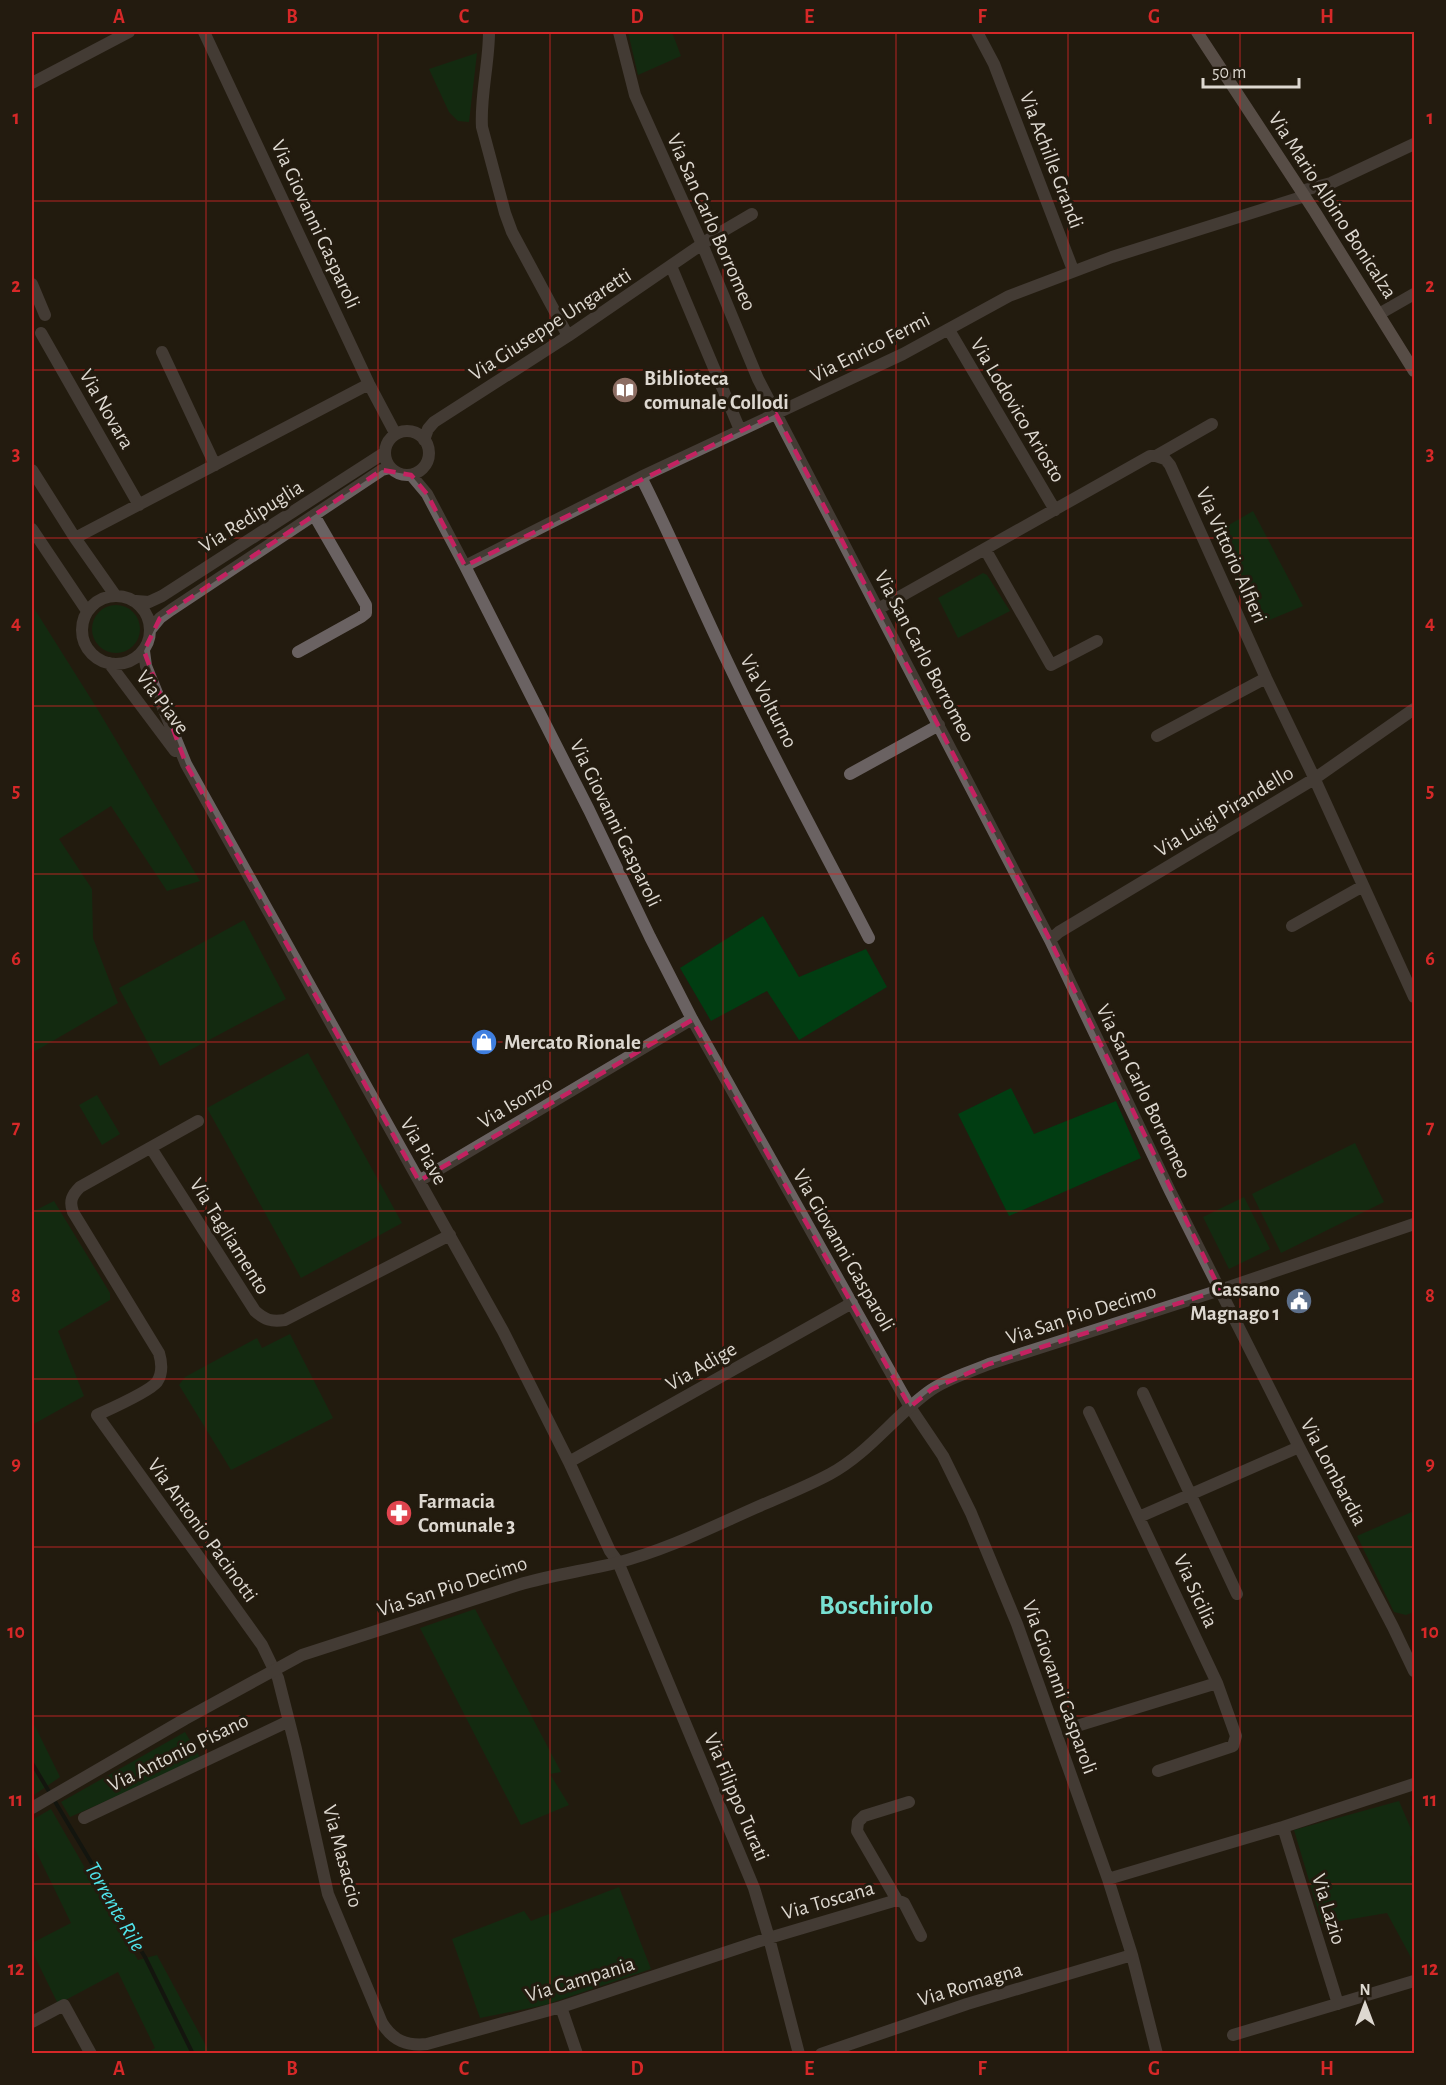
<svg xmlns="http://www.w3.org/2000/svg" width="1446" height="2085" font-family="'Alegreya Sans',sans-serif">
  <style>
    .green { fill: #013d12 }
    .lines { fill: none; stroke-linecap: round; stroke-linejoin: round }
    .stream { stroke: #000e0f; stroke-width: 4 }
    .minor { stroke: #6a6262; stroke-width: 12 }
    .tertiary { stroke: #6a6262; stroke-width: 12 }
    .secondary { stroke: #988a8b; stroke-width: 12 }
    .marked { fill: none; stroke: #c32261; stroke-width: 4.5; stroke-dasharray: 12 8; stroke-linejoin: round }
    .grid { fill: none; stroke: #d62828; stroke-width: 1.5; stroke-opacity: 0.55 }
    .labels { text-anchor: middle; stroke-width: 6; stroke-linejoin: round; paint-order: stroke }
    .street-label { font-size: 21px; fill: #ddd8d0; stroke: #231b0f }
    .poi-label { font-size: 21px; font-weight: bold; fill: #ddd8d0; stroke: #231b0f; text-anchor: start }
    .water-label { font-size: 22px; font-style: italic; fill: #4fe5ec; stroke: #231b0f }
    .district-label { font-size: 27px; font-weight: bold; fill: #78e1d2; stroke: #231b0f }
    .neatline { fill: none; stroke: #d62828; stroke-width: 2 }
    .grid-label { font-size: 20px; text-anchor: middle; font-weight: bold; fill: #d62828 }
  </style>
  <rect width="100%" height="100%" fill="#231b0f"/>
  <!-- green -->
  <path class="green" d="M628,32h44l9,24 -43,19z
    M477,53l-8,69 -11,-1 -9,-9 -20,-43z
    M1253,511l50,95 -48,20 -40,-93z
    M983,573l4,2 23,36 -52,27 -20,-40z
    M32,605l66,105 102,171 -33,10 -56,-85 -52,33 33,50 1,49 25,65 -86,50z
    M92 629a24 24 0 1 1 48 0a24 24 0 1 1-48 0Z
    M763,916l36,61 67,-28 21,38 -88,53 -32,-49 -56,30 -31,-53z
    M244,920l42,79 -126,67 -41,-78z
    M308,1053l94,170 -101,55 -94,-170z
    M1011,1088l23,46 82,-33 25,57 -132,58 -51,-102z
    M97,1095l23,39 -18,11 -23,-40z
    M1355,1143l29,59 -103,51 -29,-59z
    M1244,1197l26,52 -41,20 -26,-52z
    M54,1201l56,92v7l-52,31 26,65 -52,29v-213z
    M290,1334l43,84 -102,52 -52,-85 6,-8 72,-39 5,10z
    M1414,1511v101l-8,3 -12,-3 -37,-76z
    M475,1609l86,163 -11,2 19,31 -48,20 -101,-197z
    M32,1720l28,57 -26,18 -2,-5z
    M185,1732l16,27 -131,58 -9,-15z
    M1399,1801l15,35v18l-4,3 4,9v97l-27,-50 -65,11 -28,-94z
    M51,1809l87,151 19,-5 53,98h-63l8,-5 -37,-76 -60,32 -26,-53v-8l39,-20 -39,-80v-23z
    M619,1887l32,82 -106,36 -65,13 -28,-79 72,-28 7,10z"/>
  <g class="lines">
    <!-- stream -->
    <path class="stream" d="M32,1763l62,104 20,40 31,50 48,97"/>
    <!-- minor -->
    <path class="minor" d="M204,32l165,352 26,49
      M489,32c0,32 -9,64 -7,95l23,86 7,19 56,104
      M619,32l16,63 67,149 56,135 292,561 120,251 129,256 94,180 21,44
      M977,32l17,32 79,206
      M32,83l97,-51
      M1301,191l30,-8 83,-39
      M671,266l69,164
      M32,284l13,31
      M1379,314l35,-20
      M949,330l106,180
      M41,333l98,172
      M162,352l53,113
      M385 453a22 22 0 1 1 44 0a22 22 0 1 1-44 0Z
      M424,440l4,-11 6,-7 134,-86 143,-98 41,-24
      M1156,456l9,3 5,6 96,213 45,93 103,226
      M32,470l43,68 40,57
      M411,475l16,19 38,72 124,244 61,127 42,82 218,388 33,49 28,57 46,111 91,255 24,76 25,99
      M641,477c31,61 57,124 87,186 44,93 94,184 141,275
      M32,529l55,82
      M75,538l294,-154
      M985,549l66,116 46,-24
      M465,566l176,-89 262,-123 106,-58 103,-39 193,-61
      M82 630a34 34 0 1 1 68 0a34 34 0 1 1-68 0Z
      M136,601l13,1 13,-6 222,-143
      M878,609l272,-153h6l56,-32
      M151,629l9,-11 11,-8 196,-130 15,-10 8,-2
      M144,651l2,15 40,98 317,567 66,131 41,89 8,11 136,326 15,50 30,116
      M298,652l63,-35 5,-4v-8l-52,-90
      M109,663l66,88
      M1157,736l109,-58
      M850,774l89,-49
      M1292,926l71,-40
      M1050,940l9,-8 255,-153 100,-70
      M198,1121l-118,66c-8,8 -11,14 -7,25l86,141c3,10 4,20 -2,29 -8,10 -47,27 -60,33l165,230 16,33 18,71 32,145 54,129c11,18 25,23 45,21l134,-37 208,-69 128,-38
      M151,1148l104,163c10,9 16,11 30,9l165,-85
      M419,1181l273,-162
      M1143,1393l94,201
      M1089,1412l128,271 19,53 -3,10 -75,25
      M569,1462l283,-159
      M1139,1517l160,-70
      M1080,1725l137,-42
      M909,1802l-45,14 -6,6 -1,9 40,69 7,3 17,33
      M84,1818l205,-97
      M1283,1827l55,177
      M1108,1879l175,-52 131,-43
      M561,2007l16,47
      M32,2022l32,-17 27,49
      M1233,2035l181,-54
      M821,2054l146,-50 165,-49"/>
    <!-- tertiary -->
    <path class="tertiary" d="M32,1808l153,-89 117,-64 216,-70c33,-10 65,-14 98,-22 48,-12 94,-35 139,-55 25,-11 51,-21 75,-34 39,-21 65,-59 101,-84 17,-12 39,-18 58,-26l231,-74 194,-66"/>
    <!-- secondary -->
    <path class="secondary" d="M1197,32l118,180 99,159"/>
  </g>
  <!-- marked area -->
  <path d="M0 0H1446V2085H0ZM776,414l274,526 170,350 -231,74 -57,25 -22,18 -218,-387 -273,161 -233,-417 -42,-113 16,-33 222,-148 29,5 16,19 38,72z" fill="#231b0f" fill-opacity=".55" fill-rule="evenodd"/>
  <path class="marked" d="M776,414l274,526 170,350 -231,74 -57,25 -22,18 -218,-387 -273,161 -233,-417 -42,-113 16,-33 222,-148 29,5 16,19 38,72z"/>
  <!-- grid -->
  <path class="grid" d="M206,32v2022M378,32v2022M550,32v2022M723,32v2022M896,32v2022M1068,32v2022M1240,32v2022M32,201h1382M32,370h1382M32,538h1382M32,706h1382M32,874h1382M32,1042h1382M32,1211h1382M32,1379h1382M32,1547h1382M32,1716h1382M32,1884h1382"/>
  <!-- icons -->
  <defs>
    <symbol id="library-disc" viewBox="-11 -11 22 22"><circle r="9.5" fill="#8d6e63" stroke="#231b0f"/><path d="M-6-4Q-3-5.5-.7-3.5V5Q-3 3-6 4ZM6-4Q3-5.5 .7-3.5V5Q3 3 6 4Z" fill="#fff"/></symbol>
    <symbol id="shop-disc" viewBox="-11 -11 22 22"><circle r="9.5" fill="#3f7fe0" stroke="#231b0f"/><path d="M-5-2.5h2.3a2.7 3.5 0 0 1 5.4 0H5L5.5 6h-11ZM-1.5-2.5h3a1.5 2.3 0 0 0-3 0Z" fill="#fff"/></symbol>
    <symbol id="civic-disc" viewBox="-11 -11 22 22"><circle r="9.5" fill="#5c6f8a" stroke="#231b0f"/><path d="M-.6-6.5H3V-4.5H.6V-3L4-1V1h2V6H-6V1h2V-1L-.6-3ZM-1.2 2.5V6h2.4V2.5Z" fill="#fff"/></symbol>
    <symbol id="pharmacy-disc" viewBox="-11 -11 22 22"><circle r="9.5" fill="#e0444e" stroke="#231b0f"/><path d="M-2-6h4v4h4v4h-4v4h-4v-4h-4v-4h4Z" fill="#fff"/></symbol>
  </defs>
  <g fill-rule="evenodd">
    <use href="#library-disc" x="610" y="375" width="30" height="30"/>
    <use href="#shop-disc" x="469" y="1027" width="30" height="30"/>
    <use href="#civic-disc" x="1284" y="1286" width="30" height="30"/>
    <use href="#pharmacy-disc" x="384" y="1498" width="30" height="30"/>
  </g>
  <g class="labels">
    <!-- street labels -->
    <g class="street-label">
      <text transform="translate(1052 160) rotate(69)" y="7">Via Achille Grandi</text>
      <text transform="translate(1333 205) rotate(57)" y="7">Via Mario Albino Bonicalza</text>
      <text transform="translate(712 222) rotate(66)" y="7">Via San Carlo Borromeo</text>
      <text transform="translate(316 224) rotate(65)" y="7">Via Giovanni Gasparoli</text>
      <text transform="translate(550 324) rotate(-33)" y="7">Via Giuseppe Ungaretti</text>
      <text transform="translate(870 347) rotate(-27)" y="7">Via Enrico Fermi</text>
      <text transform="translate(107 409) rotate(60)" y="7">Via Novara</text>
      <text transform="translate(1018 410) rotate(59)" y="7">Via Lodovico Ariosto</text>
      <text transform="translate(251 516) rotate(-32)" y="7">Via Redipuglia</text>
      <text transform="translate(1232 555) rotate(66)" y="7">Via Vittorio Alfieri</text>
      <text transform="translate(925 656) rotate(62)" y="7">Via San Carlo Borromeo</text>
      <text transform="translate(769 701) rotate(63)" y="7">Via Volturno</text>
      <text transform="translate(163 702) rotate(53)" y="7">Via Piave</text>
      <text transform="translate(1224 811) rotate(-31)" y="7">Via Luigi Pirandello</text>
      <text transform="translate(616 823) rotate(64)" y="7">Via Giovanni Gasparoli</text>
      <text transform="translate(1144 1091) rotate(64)" y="7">Via San Carlo Borromeo</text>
      <text transform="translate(515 1102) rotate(-31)" y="7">Via Isonzo</text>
      <text transform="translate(424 1151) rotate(60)" y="7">Via Piave</text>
      <text transform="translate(230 1236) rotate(58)" y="7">Via Tagliamento</text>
      <text transform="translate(844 1250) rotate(60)" y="7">Via Giovanni Gasparoli</text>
      <text transform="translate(1081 1314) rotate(-18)" y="7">Via San Pio Decimo</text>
      <text transform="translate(701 1366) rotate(-30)" y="7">Via Adige</text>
      <text transform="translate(1334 1472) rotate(62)" y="7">Via Lombardia</text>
      <text transform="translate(203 1530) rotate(54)" y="7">Via Antonio Pacinotti</text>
      <text transform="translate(452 1586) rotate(-18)" y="7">Via San Pio Decimo</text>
      <text transform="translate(1196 1591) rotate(65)" y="7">Via Sicilia</text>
      <text transform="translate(1060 1687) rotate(70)" y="7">Via Giovanni Gasparoli</text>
      <text transform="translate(178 1752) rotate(-26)" y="7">Via Antonio Pisano</text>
      <text transform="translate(737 1797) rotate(67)" y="7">Via Filippo Turati</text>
      <text transform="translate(343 1856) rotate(75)" y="7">Via Masaccio</text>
      <text transform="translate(828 1900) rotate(-16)" y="7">Via Toscana</text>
      <text transform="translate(1329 1909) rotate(73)" y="7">Via Lazio</text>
      <text transform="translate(580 1979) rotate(-17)" y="7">Via Campania</text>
      <text transform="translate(970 1984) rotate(-17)" y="7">Via Romagna</text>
    </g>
    <!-- poi labels -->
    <g class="poi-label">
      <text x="644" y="385">Biblioteca<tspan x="644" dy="24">comunale Collodi</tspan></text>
      <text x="504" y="1049">Mercato Rionale</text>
      <text x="1280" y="1296" text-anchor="end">Cassano<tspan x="1280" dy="24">Magnago 1</tspan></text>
      <text x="418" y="1508">Farmacia<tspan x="418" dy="24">Comunale 3</tspan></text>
    </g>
    <!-- water labels -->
    <g class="water-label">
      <text transform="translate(116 1906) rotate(60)" y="8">Torrente Rile</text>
    </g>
    <!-- district labels -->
    <g class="district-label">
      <text x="876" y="1614">Boschirolo</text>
    </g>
  </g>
  <!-- border -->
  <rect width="1446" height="2085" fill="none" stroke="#231b0f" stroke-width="66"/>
  <!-- north arrow -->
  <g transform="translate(1365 2004)" stroke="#231b0f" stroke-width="4.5" paint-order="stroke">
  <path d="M0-4.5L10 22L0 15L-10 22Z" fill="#ddd8d0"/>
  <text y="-9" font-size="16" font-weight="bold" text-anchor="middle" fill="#ddd8d0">N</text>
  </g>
  <!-- scale -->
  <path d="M1203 78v9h96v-9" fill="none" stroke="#ddd8d0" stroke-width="3"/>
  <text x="1212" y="78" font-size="18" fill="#ddd8d0" stroke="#231b0f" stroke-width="4.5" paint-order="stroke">50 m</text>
  <rect x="33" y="33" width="1380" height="2019" class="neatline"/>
  <g class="grid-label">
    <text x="119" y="23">A</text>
    <text x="292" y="23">B</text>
    <text x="464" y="23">C</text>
    <text x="637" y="23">D</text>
    <text x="809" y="23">E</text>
    <text x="982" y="23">F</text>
    <text x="1154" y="23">G</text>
    <text x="1327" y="23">H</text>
    <text x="16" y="124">1</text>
    <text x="1430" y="124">1</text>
    <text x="16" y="292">2</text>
    <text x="1430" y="292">2</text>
    <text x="16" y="460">3</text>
    <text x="1430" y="460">3</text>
    <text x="16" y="629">4</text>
    <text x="1430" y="629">4</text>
    <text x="16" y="797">5</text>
    <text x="1430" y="797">5</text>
    <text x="16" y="965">6</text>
    <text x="1430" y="965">6</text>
    <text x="16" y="1133">7</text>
    <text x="1430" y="1133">7</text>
    <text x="16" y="1302">8</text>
    <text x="1430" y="1302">8</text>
    <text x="16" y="1470">9</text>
    <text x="1430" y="1470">9</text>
    <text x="16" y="1638">10</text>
    <text x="1430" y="1638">10</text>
    <text x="16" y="1806">11</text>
    <text x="1430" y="1806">11</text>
    <text x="16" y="1975">12</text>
    <text x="1430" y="1975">12</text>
    <text x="119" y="2075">A</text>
    <text x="292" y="2075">B</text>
    <text x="464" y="2075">C</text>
    <text x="637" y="2075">D</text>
    <text x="809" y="2075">E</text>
    <text x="982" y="2075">F</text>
    <text x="1154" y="2075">G</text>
    <text x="1327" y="2075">H</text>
  </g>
</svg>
